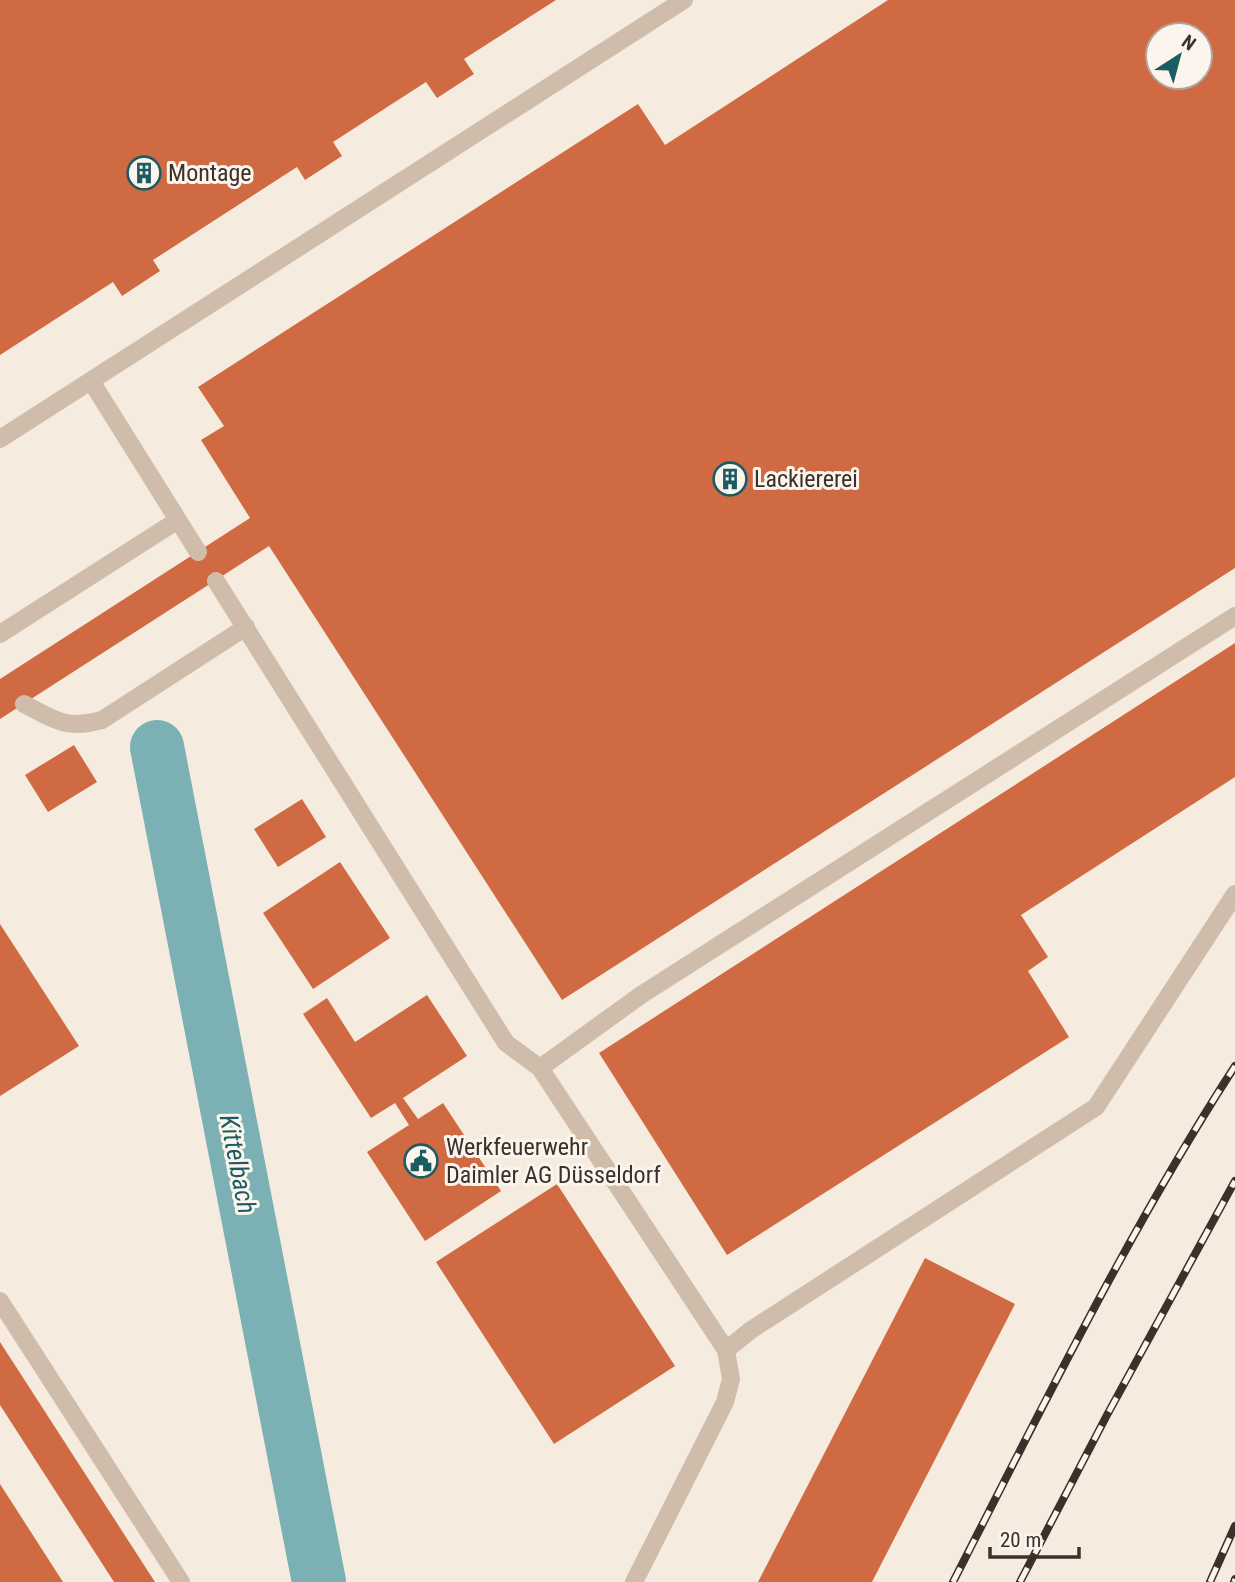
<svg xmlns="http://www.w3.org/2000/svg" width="1235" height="1582" font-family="'Roboto Condensed',sans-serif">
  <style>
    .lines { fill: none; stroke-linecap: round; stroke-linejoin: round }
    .river { stroke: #7bb1b5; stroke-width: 54 }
    .building { fill: #d06a42; fill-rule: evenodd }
    .service { stroke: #cfbcaa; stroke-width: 18 }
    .rail-casing { stroke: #3c302a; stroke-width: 8 }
    .rail { stroke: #fcf5ed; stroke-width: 5; stroke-dasharray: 16; stroke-linecap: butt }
    .labels { text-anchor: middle; stroke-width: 6; stroke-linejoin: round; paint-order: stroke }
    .poi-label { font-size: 24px; fill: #3c302a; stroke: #fcf5ed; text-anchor: start }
    .water-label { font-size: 26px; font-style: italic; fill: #1b5b62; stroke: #fcf5ed }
  </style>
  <rect width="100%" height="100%" fill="#f5ecdf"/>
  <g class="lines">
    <!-- river -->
    <path class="river" d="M157,747l162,835"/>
  </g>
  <!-- building -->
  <path class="building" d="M0,0h556l-92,59 10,15 -37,24 -11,-16 -93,60 9,14 -37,24 -8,-13 -144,93 7,11 -38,25 -9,-14 -113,73z
    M888,0h347v568l-673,432 -293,-454 -269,173v-40l250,-161 -49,-78 23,-14 -26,-39 440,-283 27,41zM1158,35h42v42h-42z
    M1235,643v134l-214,138 27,42 -20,14 41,66 -342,218 -128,-202z
    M74,745l23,37 -49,30 -23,-37z
    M302,799l24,38 -48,30 -24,-38z
    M340,862l50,76 -77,51 -50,-76z
    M0,924l79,122 -79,50z
    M427,995l40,61 -64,42 15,21 25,-16 58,88 -76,50 -58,-89 42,-27 -14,-22 -24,15 -68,-104 24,-16 28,44z
    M557,1184l118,182 -121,78 -118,-182z
    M925,1258l90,46 -143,278h-114z
    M0,1342l155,240h-41l-114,-177z
    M0,1484l63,98h-63z"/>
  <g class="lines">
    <!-- service -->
    <path class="service" d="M91,381l107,171
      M0,439l684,-439
      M216,581l290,462 34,25 186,282 5,29 -6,23 -91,180
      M0,634l178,-114
      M24,704c31,16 42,26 78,16l144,-93
      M540,1068l101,-73 594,-379
      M0,1301l181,281
      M726,1350l25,-20 345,-223 139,-213"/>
    <defs>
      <path id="rail" d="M953,1582c89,-174 176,-352 282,-516
        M1020,1582l87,-167 128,-234
        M1210,1582l25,-56
        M1234,1582l1,-3"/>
    </defs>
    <!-- rail casing -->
    <use href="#rail" class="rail-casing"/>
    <!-- rail -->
    <use href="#rail" class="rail"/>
  </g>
  <!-- icons -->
  <defs>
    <symbol id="building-ring" viewBox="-11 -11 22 22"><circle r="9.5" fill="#fcf5ed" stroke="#1b5b62" stroke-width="1.5"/><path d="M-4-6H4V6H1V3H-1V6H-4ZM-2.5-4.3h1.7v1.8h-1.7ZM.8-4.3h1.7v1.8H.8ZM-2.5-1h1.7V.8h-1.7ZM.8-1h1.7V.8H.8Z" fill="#1b5b62"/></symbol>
    <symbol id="civic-ring" viewBox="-11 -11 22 22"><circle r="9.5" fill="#fcf5ed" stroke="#1b5b62" stroke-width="1.5"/><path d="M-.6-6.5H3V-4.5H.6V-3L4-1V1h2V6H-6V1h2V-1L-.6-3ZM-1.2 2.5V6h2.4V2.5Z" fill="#1b5b62"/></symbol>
  </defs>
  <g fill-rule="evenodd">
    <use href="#building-ring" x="125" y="154" width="38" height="38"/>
    <use href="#building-ring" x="711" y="460" width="38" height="38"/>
    <use href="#civic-ring" x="402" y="1142" width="38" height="38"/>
  </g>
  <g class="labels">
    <!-- poi labels -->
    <g class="poi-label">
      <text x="168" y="181">Montage</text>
      <text x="754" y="487">Lackiererei</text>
      <text x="446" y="1155">Werkfeuerwehr<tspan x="446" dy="28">Daimler AG Düsseldorf</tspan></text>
    </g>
    <!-- water labels -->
    <g class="water-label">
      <text transform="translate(238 1164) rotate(79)" y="9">Kittelbach</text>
    </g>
  </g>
  <!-- north arrow -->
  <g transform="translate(1179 56) rotate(36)"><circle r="33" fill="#fcf5ed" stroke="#afa69f" stroke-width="2"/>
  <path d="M0-5L12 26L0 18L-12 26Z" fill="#1b5b62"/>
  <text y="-10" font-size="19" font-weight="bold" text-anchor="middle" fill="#3c302a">N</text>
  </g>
  <!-- scale -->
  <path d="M990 1547v10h89v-10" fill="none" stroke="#3c302a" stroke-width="3.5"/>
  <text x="1000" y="1547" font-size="21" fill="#3c302a" stroke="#fcf5ed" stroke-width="5" paint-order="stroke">20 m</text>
</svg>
